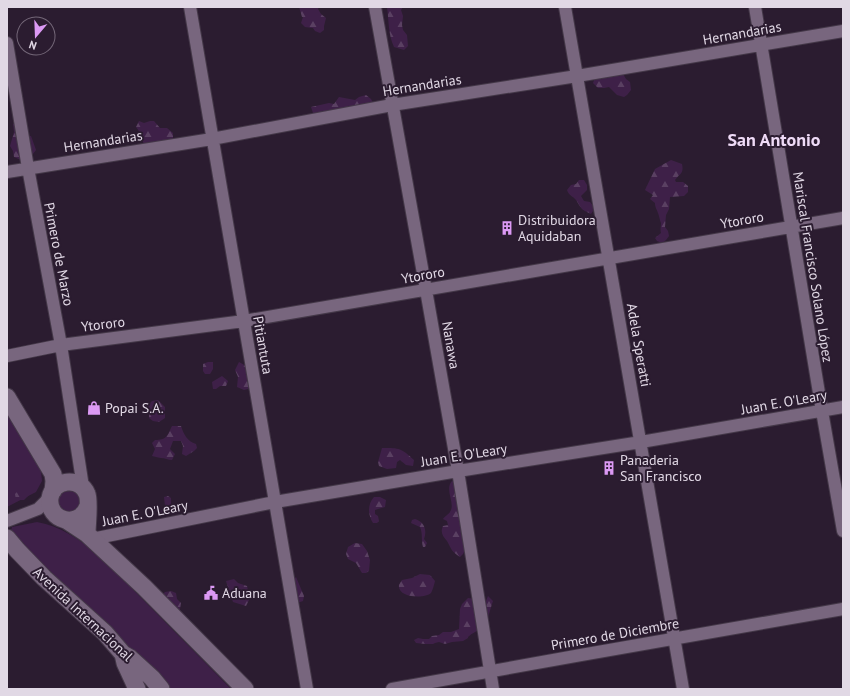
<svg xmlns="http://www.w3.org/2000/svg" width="850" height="696" font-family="'PT Sans',sans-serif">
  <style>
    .grass { fill: #3e2048 }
    .forest { fill: url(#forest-firs) }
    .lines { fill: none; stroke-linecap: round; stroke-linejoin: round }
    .minor-casing { stroke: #443848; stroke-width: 14 }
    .secondary-casing { stroke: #443848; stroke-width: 19 }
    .minor { stroke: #78667e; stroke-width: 12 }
    .secondary { stroke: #78667e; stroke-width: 17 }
    .labels { text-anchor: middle; stroke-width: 4; stroke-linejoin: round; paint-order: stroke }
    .street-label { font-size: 14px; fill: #e1d8e5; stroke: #2b1c30 }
    .poi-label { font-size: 14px; fill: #e1d8e5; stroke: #2b1c30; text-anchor: start }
    .district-label { font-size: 18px; font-weight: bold; fill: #efdbf7; stroke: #2b1c30 }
  </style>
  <defs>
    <pattern id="forest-firs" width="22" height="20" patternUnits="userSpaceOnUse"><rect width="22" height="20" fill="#3e2048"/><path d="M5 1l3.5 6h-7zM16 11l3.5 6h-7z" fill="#5a4062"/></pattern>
  </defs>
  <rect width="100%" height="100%" fill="#2b1c30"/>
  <!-- grass -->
  <path class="grass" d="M7,414l34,57 1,10 -6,11 -29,15z
    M69,489l7,2 6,10 -9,13 -11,-3c-7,-11 -5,-16 7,-22z
    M37,522c24,4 43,18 62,33l132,134h-60l-42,-42 -115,-110 -3,-6 1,-4z"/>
  <!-- forest -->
  <path class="forest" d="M299,7h20l-1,2 3,5 5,4 -2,8v4l-4,3 -5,-2 -2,-3 -8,-1 -4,-4 2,-6h-1z
    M387,7h16l-2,3 2,6 -1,9 1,5 4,5 1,11 -4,4 -10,-3c-6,-13 -5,-26 -7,-40z
    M617,72l6,2 3,5 4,3 1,8 -4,5 -3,2 -7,-2 -8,-8 -5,1h-6l-5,-5 2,-5z
    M366,95l5,4 2,4 -27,8 -8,-3c-6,6 -17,6 -25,5l-2,-6 18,-4 5,1 5,-7 16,3 4,-3z
    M139,121l5,2 6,-2h4l6,7h7l6,5v6l-9,4 -20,1c-4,-7 -2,-10 -8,-17z
    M21,123l4,14 6,-1 5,14 -7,9 -8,1 -7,-3 -1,-6 -3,-5 4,-14 -1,-8z
    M671,160l11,4c2,10 -2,9 -7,16l1,2h7l5,4v6l-4,4 -14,1 -1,12 -3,6 -1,12 3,4 1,5 -3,4 -4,3 -5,-2 -2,-3 6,-5c-1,-4 0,-6 0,-10 -1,-2 -2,-8 -3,-10 -1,-4 -3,-5 -3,-10l-5,-4 3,-4 -8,-5 10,-21z
    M579,180h5l3,5v5l-6,6 3,5 6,1 5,6 -4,6c-11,-5 -9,-5 -15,-14 -3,-4 -7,-4 -9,-10l4,-5 5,-1z
    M208,362h5v7l-3,5h-5l-2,-3v-7z
    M239,362l7,4 6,16 -4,7 -4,1 -7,-3 1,-10 -3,-7z
    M222,376l6,5 -2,5h-6l-4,3h-3l-1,-7z
    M158,400l7,7v11l-6,4 -6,-1 -4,-3v-4l-2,-8 5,-5z
    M172,426h9c3,9 6,15 15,18l1,4 -3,3 -8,5 -4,-2 1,-8 -2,-5h-8l-3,8 5,5 -3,6c-4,0 -7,-2 -11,-2 -4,-1 -6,-1 -9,-2l3,-7 -3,-6 3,-3c12,0 12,-4 17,-14z
    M382,448c18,0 19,0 32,12l-1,6 -7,-1 -6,-5 -3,2 -1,6 -9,1 -8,-3 -1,-4z
    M452,481l5,2 9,65 -3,6 -3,3c-9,-6 -8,-7 -13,-16 -4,-5 -7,-8 -4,-15l5,-1 -1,-4 -4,-2c2,-3 6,-5 7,-7 6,-9 -6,-22 2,-31z
    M27,489l2,6 -5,5h-8l-1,-6 4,-4z
    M168,496l3,2v6l5,6 -4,4 -4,-1 -2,2 -3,1 -3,-4 5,-6 -1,-9z
    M374,497h6l6,3 -1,7 -7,2 -3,1v4l3,2 1,5 -2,2h-4c-5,-8 -6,-18 1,-26z
    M415,519c10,3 12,12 9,20l3,4 -2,4h-2c-2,-7 0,-13 -3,-20l-9,-4 1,-3z
    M355,543l7,1 5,7 3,9 -1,11 -3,2h-4l-6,-10 -8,-4 -2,-5 2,-7z
    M420,574l10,1 5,6c-1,4 -2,8 -4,12 -6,6 -34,5 -32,-8 1,-2 2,-4 3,-5l10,-2z
    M296,577l8,19 -1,5 -6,2 -8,-20z
    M234,579l4,4 9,3 3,12 -4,8 -13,-4 -7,-21z
    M171,591l5,2 1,6 4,4 -1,6 -1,4 -18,-17 4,-4z
    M488,596l5,5c-3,8 -5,21 -11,27 -5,3 -10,5 -14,9v1l-5,3 -11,1 -7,2 -6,-2 -4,1 -2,1h-8l-9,-1 -2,-3 4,-2 5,1h6l3,-3 7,-1 4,-3h8l8,-3 1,-20 2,-5 6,-6 8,1 5,5 5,-3z"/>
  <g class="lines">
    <defs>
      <path id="minor" d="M190,7l85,495 32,187
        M375,7l51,283 32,181 35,218
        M565,7l118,682
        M755,7l67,404 21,120
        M7,43l21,125 33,177 22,142
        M7,172l205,-33 180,-34 185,-29 266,-45
        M7,356l54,-11 183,-24 599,-103
        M7,521l31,-12 12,-12
        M92,539l183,-37 183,-31 183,-29 202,-35
        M392,689c150,-28 301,-53 451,-80"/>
      <path id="secondary" d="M7,397l46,77 1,7 -1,10
        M66,520l21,14 57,53 101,102
        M87,534c0,-10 3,-33 0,-40 -7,-18 -34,-15 -37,4 -3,23 29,32 38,8
        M7,538l10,12 27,28 61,55 18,21 7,4 22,20 9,11
        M123,654l2,9 12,26"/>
    </defs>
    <!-- minor casing -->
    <use href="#minor" class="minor-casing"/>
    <!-- secondary casing -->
    <use href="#secondary" class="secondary-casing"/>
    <!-- minor -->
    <use href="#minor" class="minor"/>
    <!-- secondary -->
    <use href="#secondary" class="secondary"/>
  </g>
  <!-- icons -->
  <defs>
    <symbol id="building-bare" viewBox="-9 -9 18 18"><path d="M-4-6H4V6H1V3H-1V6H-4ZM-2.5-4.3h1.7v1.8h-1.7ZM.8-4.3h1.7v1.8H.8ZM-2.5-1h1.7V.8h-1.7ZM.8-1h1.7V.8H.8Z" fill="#dc99f4" stroke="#2b1c30" stroke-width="2.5" paint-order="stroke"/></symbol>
    <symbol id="shop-bare" viewBox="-9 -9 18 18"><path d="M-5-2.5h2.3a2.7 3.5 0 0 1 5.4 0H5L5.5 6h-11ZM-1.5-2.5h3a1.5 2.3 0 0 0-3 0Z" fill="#dc99f4" stroke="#2b1c30" stroke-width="2.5" paint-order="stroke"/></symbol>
    <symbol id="civic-bare" viewBox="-9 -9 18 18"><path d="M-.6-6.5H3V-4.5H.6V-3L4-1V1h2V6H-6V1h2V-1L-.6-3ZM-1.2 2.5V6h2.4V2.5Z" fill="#dc99f4" stroke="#2b1c30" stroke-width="2.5" paint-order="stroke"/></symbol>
  </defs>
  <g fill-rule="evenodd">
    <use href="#building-bare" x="497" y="218" width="20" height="20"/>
    <use href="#shop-bare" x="84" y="398" width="20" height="20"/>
    <use href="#building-bare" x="599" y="458" width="20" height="20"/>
    <use href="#civic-bare" x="201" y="583" width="20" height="20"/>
  </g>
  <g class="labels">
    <!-- street labels -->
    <g class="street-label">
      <text transform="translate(742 33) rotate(-10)" y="5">Hernandarias</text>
      <text transform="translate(422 85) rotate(-9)" y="5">Hernandarias</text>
      <text transform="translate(103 141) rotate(-9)" y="5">Hernandarias</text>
      <text transform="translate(742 220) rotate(-10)" y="5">Ytororo</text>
      <text transform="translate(59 254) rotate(79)" y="5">Primero de Marzo</text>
      <text transform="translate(813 267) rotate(81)" y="5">Mariscal Francisco Solano López</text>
      <text transform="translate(423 275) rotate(-10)" y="5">Ytororo</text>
      <text transform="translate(103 324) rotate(-7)" y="5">Ytororo</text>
      <text transform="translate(263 345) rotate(80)" y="5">Pitiantuta</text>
      <text transform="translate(451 345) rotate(80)" y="5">Nanawa</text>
      <text transform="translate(639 345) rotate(80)" y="5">Adela Speratti</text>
      <text transform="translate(784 402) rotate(-10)" y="5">Juan E. O'Leary</text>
      <text transform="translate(464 455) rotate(-9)" y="5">Juan E. O'Leary</text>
      <text transform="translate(145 513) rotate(-11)" y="5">Juan E. O'Leary</text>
      <text transform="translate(83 614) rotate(43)" y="5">Avenida Internacional</text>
      <text transform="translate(615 634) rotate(-10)" y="5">Primero de Diciembre</text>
    </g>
    <!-- poi labels -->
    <g class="poi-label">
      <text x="518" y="225">Distribuidora<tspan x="518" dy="16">Aquidaban</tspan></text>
      <text x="105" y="413">Popai S.A.</text>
      <text x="620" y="465">Panaderia<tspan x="620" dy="16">San Francisco</tspan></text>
      <text x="222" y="598">Aduana</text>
    </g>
    <!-- district labels -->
    <g class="district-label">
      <text x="774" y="146">San Antonio</text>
    </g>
  </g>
  <!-- border -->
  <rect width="850" height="696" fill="none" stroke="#e1d8e5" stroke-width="16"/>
  <!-- north arrow -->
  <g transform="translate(36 36) rotate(199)"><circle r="19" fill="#2b1c30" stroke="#746778"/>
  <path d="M0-3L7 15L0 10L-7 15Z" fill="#dc99f4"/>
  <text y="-6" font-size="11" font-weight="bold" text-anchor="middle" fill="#e1d8e5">N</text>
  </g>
</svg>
